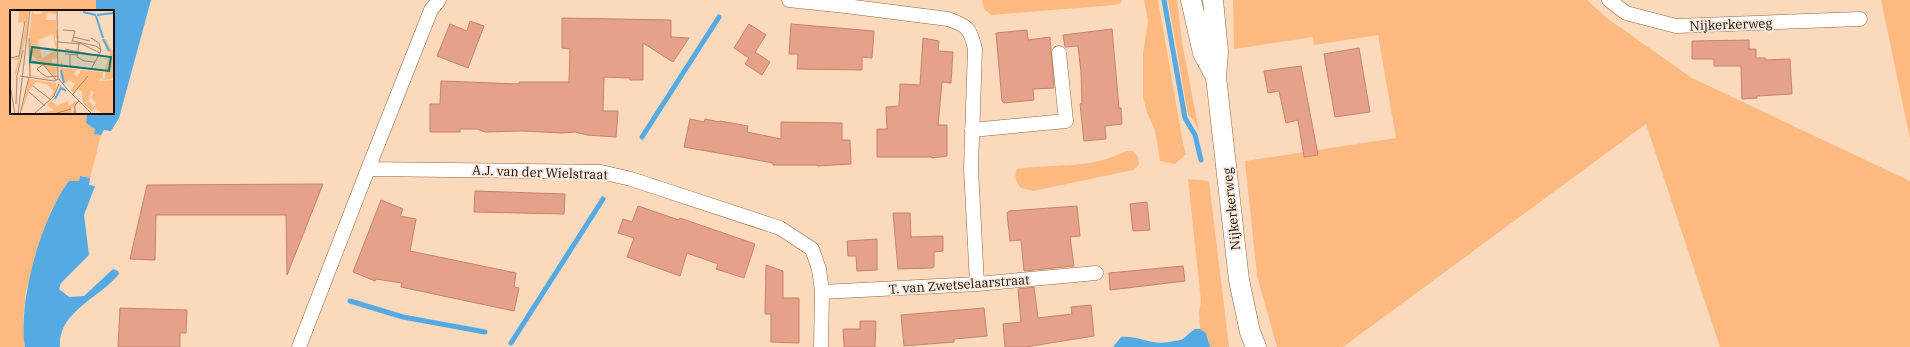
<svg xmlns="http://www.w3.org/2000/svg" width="1910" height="347" font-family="'IBM Plex Serif',serif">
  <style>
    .green { fill: #fdba80 }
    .water { fill: #56aae4 }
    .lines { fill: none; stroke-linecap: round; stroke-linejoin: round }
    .stream { stroke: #56aae4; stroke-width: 5 }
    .building { fill: #e5a288; stroke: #c5846b }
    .street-casing { stroke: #976639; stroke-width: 15 }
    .secondary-casing { stroke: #976639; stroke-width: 21 }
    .street { stroke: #fff; stroke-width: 14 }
    .secondary { stroke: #fff; stroke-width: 20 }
    .labels { text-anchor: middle; stroke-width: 4; stroke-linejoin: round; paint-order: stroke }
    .street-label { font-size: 13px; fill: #220f00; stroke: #f6ebe1 }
    .inset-river { fill: none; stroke: #56aae4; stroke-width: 2 }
    .inset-road { fill: none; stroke: #a48871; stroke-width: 1 }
    .view { fill: #0f766e; fill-opacity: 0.15; stroke: #0f766e; stroke-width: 2 }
    .inset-edge { fill: none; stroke: #220f00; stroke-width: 2 }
  </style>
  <rect width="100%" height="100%" fill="#fad9bd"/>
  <!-- green -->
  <path class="green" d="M0,0h96v11h-85v102h76l-1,10 9,6 -1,5 7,1 -11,43 -10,-2 -1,5 -27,27 -8,22 -18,61 -3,29 2,27h-25z
    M982,0h140l-1,3 -7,2 -123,10 -7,-6z
    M1144,0h14l25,143 3,11 -11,10 -15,-3 -5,-31 -8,-17 -4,-16v-44l5,-32z
    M1168,0h9l5,42 17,89 -5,-10 -6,-7z
    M1233,0h354l21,19 84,59 218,103v166h-190l-74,-223 -303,223h-66l-20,-71 -12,-115 151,-23 -18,-103 -64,10 -1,-8 -79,12z
    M1881,0h29v139l-25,-120z
    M1126,151h7l5,6 1,8 -6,5 -100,21 -12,-3c-5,-7 -7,-11 -4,-19 39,-6 73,1 109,-18z
    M1188,179l21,2 20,166h-19l-4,-14 -6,-4 -1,-16 2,-12z"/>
  <!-- water -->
  <path class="water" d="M96,0h55l-32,118 -8,13 -7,-1 -3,5 -7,-1 1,-5 -9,-6 1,-10h26v-102h-17z
    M80,176l10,2 -1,7 6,1 -11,29 5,40 -28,28 -2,6 10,8 15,-1 29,-27 5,2 1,3c-18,23 -62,38 -59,73h-35c-8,-44 17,-131 44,-166h10z
    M1195,329h5l6,4 4,14h-97l8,-10c18,-2 31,10 53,4 2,0 7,-1 9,-2 4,-3 7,-7 12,-10z"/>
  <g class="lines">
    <!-- stream -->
    <path class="stream" d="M1164,0l21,118 10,17 6,25
      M642,137l77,-120
      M350,301l53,16 82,15
      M511,343l92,-144"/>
  </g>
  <!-- building -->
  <path class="building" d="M562,18l109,2v17l18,1 -16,24 -30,-19v37h-13v-2l-26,-1 -1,34h15l-2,26 -29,-2 -12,-3 -13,1 -40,-2 -37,1 -8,-3h-17v3h-30v-28h10l1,-23 78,3v-2h50l1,-33 -8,-1z
    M470,21l14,5 -16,42 -31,-12 13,-32 17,7z
    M749,24l17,11 -11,17 15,10 -8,13 -17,-11 4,-6 -15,-10z
    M791,24l83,7 -2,27 -10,-1v13l-65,-1 1,-15h-9z
    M1112,29l7,79h2l1,16 -17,2 1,13 -22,2 -4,-37h2l-1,-32 -3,-26 -13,1 -2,-12z
    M1027,30l1,10 22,-3 4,51 -21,1 1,11 -30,3 -2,-2 -6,-68z
    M923,38l16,3 -1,10 15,1 -2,31 -9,-1 -4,43h9v31l-15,2v-1h-55v-28h10l-1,-22 13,-1 1,-22 20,1z
    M1749,40v9h7v9h9l1,2 24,-1 2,35 -35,2v2l-15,1 -1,-33h-27v-7h-22v-18z
    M1359,48l11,64 -35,5 -11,-63z
    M1301,66l17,89 -14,2 -6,-37 -12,3 -7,-32 -11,2 -4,-22z
    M690,119l14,3 1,-3 15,3v-1l28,5 -1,6 34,7v-17l61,1v17h8l1,24 -34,2v-1h-44v-2l-32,-6 -57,-10z
    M323,184l-36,91 -1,-60h-130l-1,45 -25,-1 17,-74z
    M475,191l90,3 -1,20 -90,-2z
    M381,200l22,9 -3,7 16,3 -6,32 106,22 -2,14 5,1 -5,23 -113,-24 1,-4 -26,-4 -1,2 -22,-9z
    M1147,202l3,28 -17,1 -3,-27z
    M638,206l41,14 1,-2 75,26 -11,34 -28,-9 2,-5 -31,-11 -7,23 -53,-19 7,-19 -16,-5 5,-14 9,3z
    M1077,206l3,30 -10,1 4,29 -50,5 -3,-31 -11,1 -3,-28 2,-2z
    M893,213h17l1,24 32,-1v15l-9,1v15l-2,1 -34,1z
    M877,239v31l-20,1 -1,-15h-8l-1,-15z
    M766,265l17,6v27h16v45l-28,-1v-28h-6z
    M1183,266l2,15 -75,9 -1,-17z
    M1034,287l4,31 34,-4 -1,-7 20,-2 3,31 -69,11h-20l-2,-23 18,-2 -3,-33z
    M120,308l67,2 -1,23h-6v14h-62z
    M984,308l3,28 -33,3v3l-50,4 -3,-31z
    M860,321h16l-1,26h-31l-1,-18h17z"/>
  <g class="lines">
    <defs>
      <path id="street" d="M789,0l57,6 102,13c20,7 22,9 27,30l-4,119 6,116
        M1609,0l17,13 50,13 184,-7
        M972,130l94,-9 -7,-68
        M368,169l63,-159 8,-10
        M822,292l155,-8 119,-11
        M299,347l69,-178 233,3 30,7 149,49 32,21 7,20 3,23 -1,55"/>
      <path id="secondary" d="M1191,0l12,53 13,24
        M1213,0l5,52 -2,25 23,203 11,52 6,15"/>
    </defs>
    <!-- street casing -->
    <use href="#street" class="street-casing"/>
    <!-- secondary casing -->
    <use href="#secondary" class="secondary-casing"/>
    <!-- street -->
    <use href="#street" class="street"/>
    <!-- secondary -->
    <use href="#secondary" class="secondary"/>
  </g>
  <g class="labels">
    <!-- street labels -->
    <g class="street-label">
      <text transform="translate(1731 24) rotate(-2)" y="5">Nijkerkerweg</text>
      <text transform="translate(540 172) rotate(2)" y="5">A.J. van der Wielstraat</text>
      <text transform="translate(1231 209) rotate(-96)" y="5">Nijkerkerweg</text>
      <text transform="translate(959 284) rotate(-4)" y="5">T. van Zwetselaarstraat</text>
    </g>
  </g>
  <!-- overview -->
  <g transform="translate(10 10)">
    <rect width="104" height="104" fill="#fad9bd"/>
    <path d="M0,0h19l-3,27 -10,37 -6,-2 5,1 3,-13 -8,-1 9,-2 7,-34 -2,-2v7l-1,-6 -5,1 1,-11zM22,0l2,4h7l1,-4h14v4l-9,-1 -1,7h10v10l2,-1 1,10 -2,2 -2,-7v6l3,3v15l-6,1v4h6l-2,15 -25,-24v21l24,5 -25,-4 -1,-37zM43,24l3,16 -14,8 -4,-18zM96,29l5,11h3v28l-10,2 -2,-1 -1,-2 -2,4 15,-1v34h-11l-8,-7 -3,5 -8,-8 5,-3 5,6 2,-4 -5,-5 3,-6 -3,-1 -2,9 -6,3 -1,-11 -4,-4 -4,5 -3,-3 4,-6 -6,-4 -4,4 -5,-7 1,-18 2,9 14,1 -3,5 3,3 4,-7 10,1 12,1 -1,6 3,1 1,-14 4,-11 -6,-14zM19,69l27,4v4l1,-1 -2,8 -5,4 4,-7 -8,-7 -10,-2 -7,9 -8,23zM50,75l7,6 -7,-3 -2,7 -6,6 5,5 11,-5 1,5 9,-6 -3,6 2,8 -5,-2 2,-2 -1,-4 -1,5 -2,-4 2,7h-33l15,-4 -7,-5 11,-10z" fill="#fdba80" fill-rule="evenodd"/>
    <path class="inset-river" d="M73,2l13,3M87,5l17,-2M86,6l7,22M93,29l6,12M51,60l3,13M45,89l6,-11 5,3"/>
    <path class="inset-road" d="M47,0l1,69M53,20l12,1 -3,11M63,27l17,4M19,28l1,39M81,28l8,5 2,7M63,31l23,5 5,4 -1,3M48,32l24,2 18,9M69,33l-2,14 7,4 11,1 5,-9M55,39l24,5M55,44l12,1M60,45v11l21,3 4,-7M0,48l9,-2 6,-35M22,51l10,2 14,17M34,54l-7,5 4,4 6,4 11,-1M10,66l34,5 5,-2 8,10M0,75l5,29M23,76l18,14M56,78l26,26M19,82l16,14M63,84l15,-18M6,94l1,-28 6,-26M47,103l14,-4M8,104l12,-104M10,104l9,-37M24,104l20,-18 5,-12M65,104v-9l4,-4"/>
    <path class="view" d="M22,37l79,10 -2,14 -79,-9z"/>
    <rect width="104" height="104" class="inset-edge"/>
  </g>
</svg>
